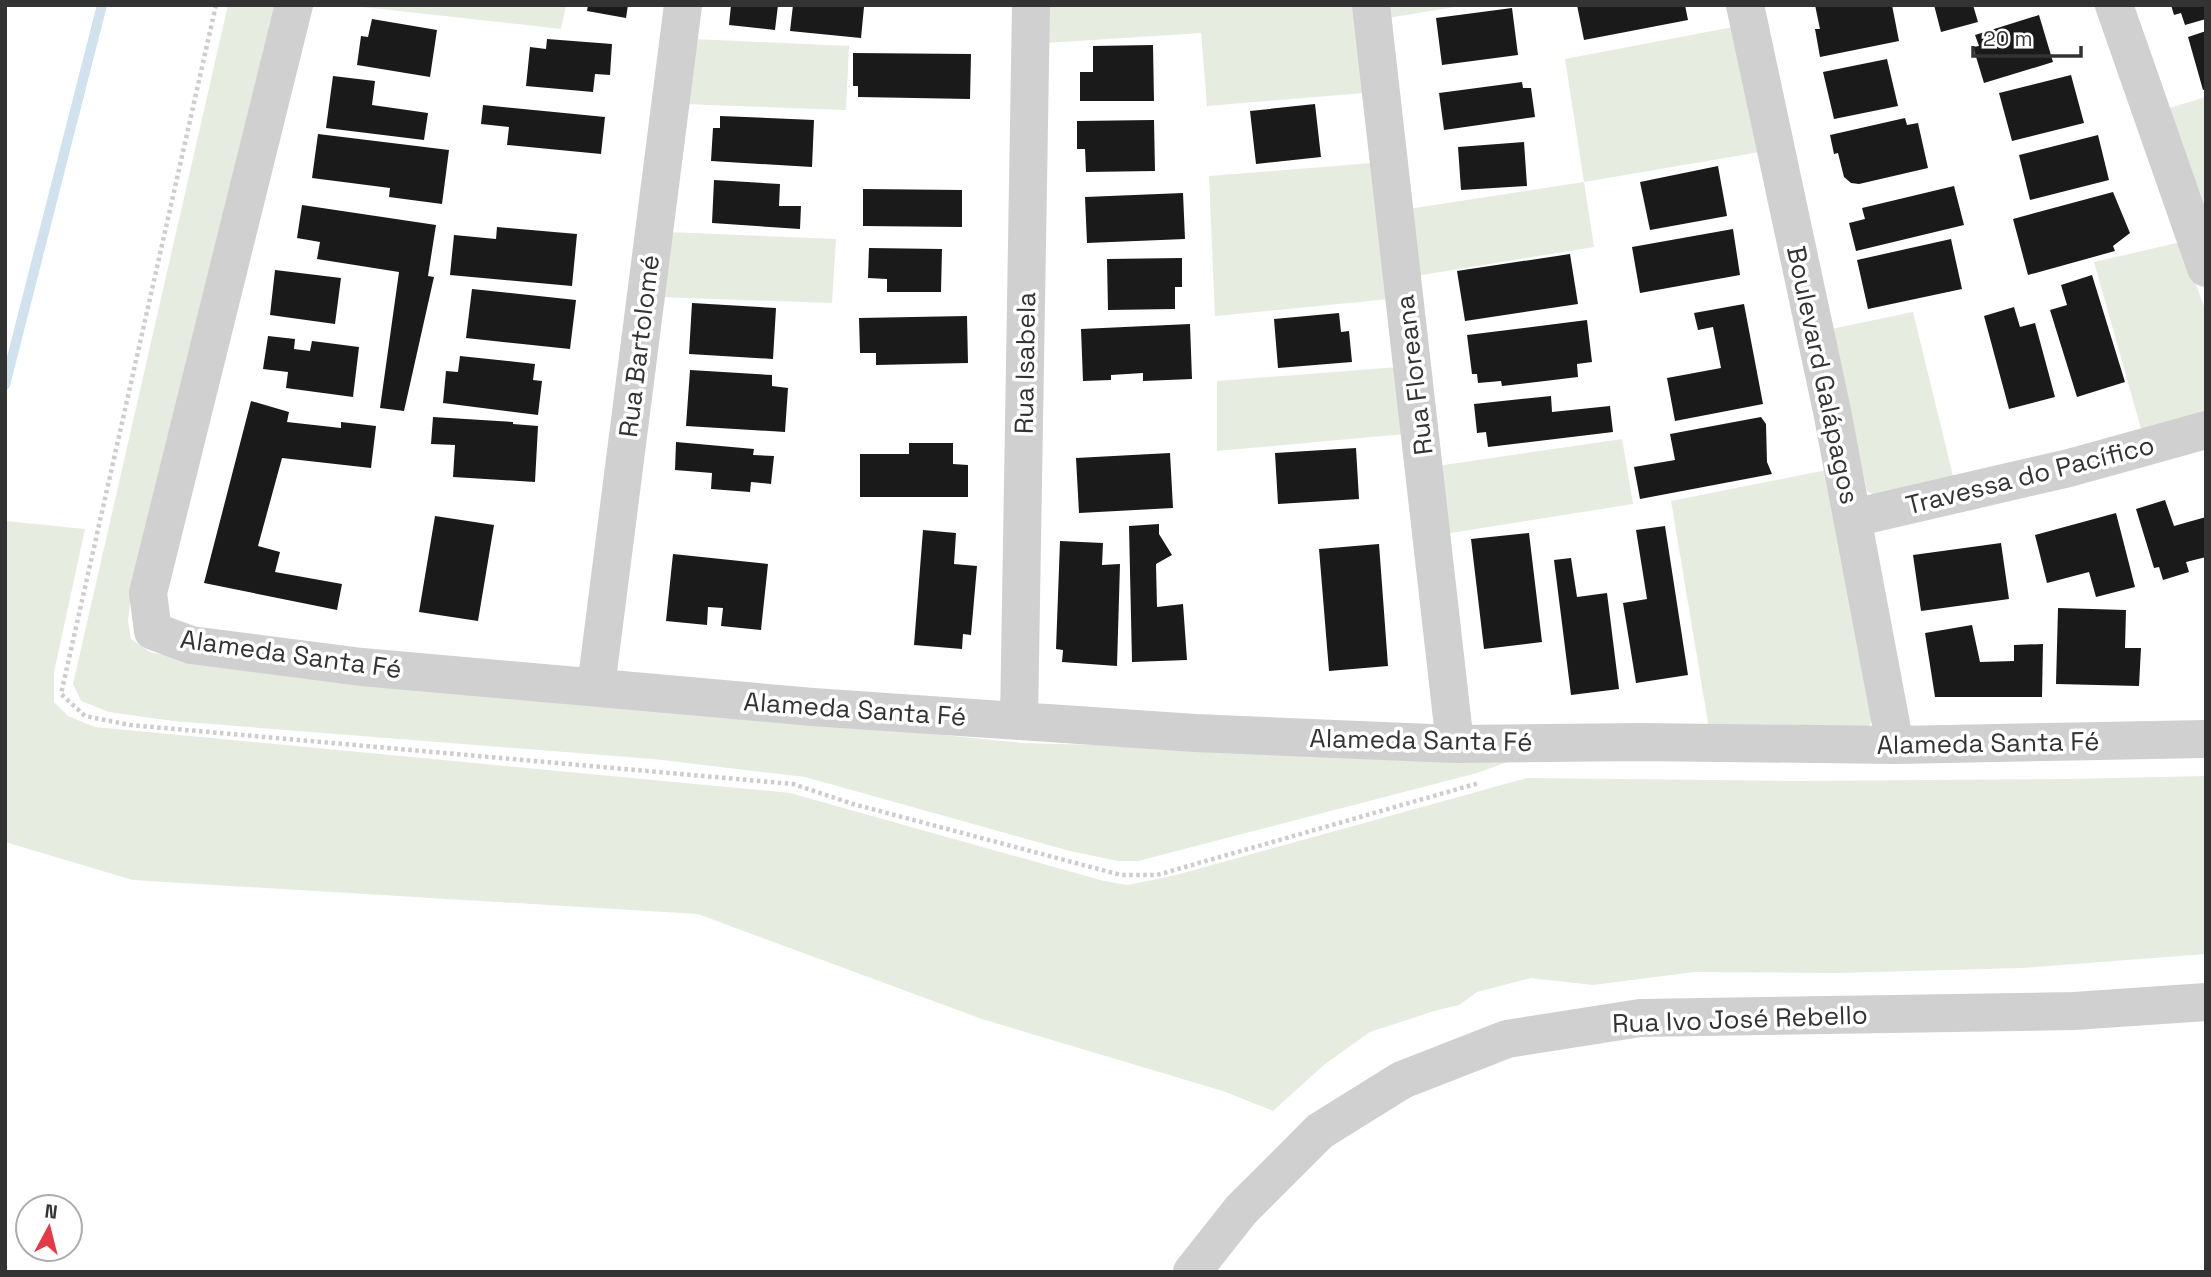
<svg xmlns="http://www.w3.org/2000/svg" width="2211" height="1277" font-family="'Space Grotesk',sans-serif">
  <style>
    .green { fill: #e6ecdf }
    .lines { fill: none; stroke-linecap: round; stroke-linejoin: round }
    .stream { stroke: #cfe2ee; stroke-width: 10 }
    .building { fill: #1a1a1a }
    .path { stroke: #cdcdcd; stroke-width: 4.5; stroke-dasharray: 3.5 3.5; stroke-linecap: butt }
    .minor { stroke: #d0d0d0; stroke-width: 38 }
    .labels { text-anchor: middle; stroke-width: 7; stroke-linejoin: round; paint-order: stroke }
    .street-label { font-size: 26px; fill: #333; stroke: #fff }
  </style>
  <rect width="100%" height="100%" fill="#fff"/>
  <!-- green -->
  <path class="green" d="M228,5h52l-149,591 -3,25 3,18 19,13 32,7 840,84 499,14 -44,16 -339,88h-20l-48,-10 -265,-74 -152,-18 -480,-38 -64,-9 -28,-11 -8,-17z
    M345,5h221l-5,24z
    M1046,5h308l10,88 -157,13 -6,-73 -155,10z
    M1385,5h82l-80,13z
    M1733,27l27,125 -176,30 10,65 -179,29 -7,-67 176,-27 -19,-123z
    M693,39l156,7 -3,64 -162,-6z
    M2206,97v125l-40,-113z
    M1372,163l17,136 -174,17 -6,-140z
    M667,232l169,7 -4,64 -174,-6z
    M2181,242l25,70v102l-64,18 -48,-170z
    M1913,312l41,168 -79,15 -8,-4 -36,-162z
    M1398,367l6,67 -187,17v-70z
    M1622,439l11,65 -189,30 -7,-68z
    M1827,470l47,246 -5,10 -159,9 -39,-234z
    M5,521l80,8 -31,143v30l14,14 27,11 695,66 314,88 24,4 48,-10 351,-97 265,3 278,-2 136,-3v178l-184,14 -187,5 -141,-1 -101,13 -62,-7 -54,14 -18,13 -25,6 -64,21 -45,32 -52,47 -50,-20 -241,-72 -284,-105 -565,-34 -128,-38z"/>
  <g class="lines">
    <!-- stream -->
    <path class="stream" d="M5,385l97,-380"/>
  </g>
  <!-- building -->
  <path class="building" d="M588,5h40l-2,13 -39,-7z
    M731,5h47l-3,25 -46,-5z
    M793,5l71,2 -3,31 -71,-7z
    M1577,5h108l3,15 -104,20z
    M1815,5h77l7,36 -79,16 -5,-28h5z
    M1934,5h39l5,17 -37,10z
    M2171,5h35v14l-21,6 -4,-12 -7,2z
    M1512,8l6,47 -76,10 -6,-47z
    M2039,15l14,47 -69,21 -11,-36 6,-1 -4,-11z
    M372,19l65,11 -7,47 -73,-12 4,-29 7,1z
    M2206,31v58l-3,1 -15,-53z
    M547,39l65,5 -2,31 -15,-1 -2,18 -67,-6 4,-39 16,2z
    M1153,45l1,56h-74v-29h13v-26z
    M853,53l118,1 -1,45 -112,-2v-11h-5z
    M1887,59l11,47 -64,13 -11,-47z
    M2071,75l13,48 -72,18 -13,-48z
    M333,76l42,5 -3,24 56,8 -4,27 -98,-12z
    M1522,82l1,6h8l4,29 -91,13 -5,-37z
    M1315,104l6,53 -65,7 -6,-53z
    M483,105l122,12 -4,37 -94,-9 2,-18 -28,-3z
    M720,116l94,4 -2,47 -101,-6 2,-33h7z
    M1905,118l2,7 11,-2 10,45 -69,16 -8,-1 -7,-6 -6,-24 -4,1 -4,-19z
    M1154,120l1,51 -69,1 -1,-23h-8v-28z
    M318,134l131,16 -7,54 -53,-7 1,-9 -78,-10z
    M2098,135l11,45 -79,20 -11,-45z
    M1524,142l3,44 -66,4 -3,-43z
    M1718,166l9,50 -77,14 -10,-48z
    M714,180l66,4 -1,22h22l-1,23 -88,-6z
    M1954,186l10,39 -108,26 -7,-28 16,-4 -3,-11z
    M863,189l99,1v37l-99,-1z
    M2113,192l17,41 -17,13 2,5 -87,24 -15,-56z
    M1183,193l2,46 -98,4 -2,-46z
    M302,205l134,20 -8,51 6,1 -30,134 -24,-3 19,-136 -82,-13 3,-17 -23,-4z
    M497,227l80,7 -5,52 -122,-11 4,-40 42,4z
    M1733,229l7,46 -100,18 -8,-46z
    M1951,239l11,50 -94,20 -11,-49z
    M869,248l73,1 -1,43h-54v-13l-19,-1z
    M1570,254l8,50 -113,17 -8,-50z
    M1182,258v29h-7v22l-67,1 -1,-51z
    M275,270l66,8 -6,46 -65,-9z
    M2092,275l33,107 -48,15 -27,-87 17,-5 -6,-20z
    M472,289l104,11 -6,49 -104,-11z
    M692,303l84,5 -3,51 -84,-5z
    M1744,304l19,100 -88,17 -8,-43 54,-10 -8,-41 -15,3 -4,-17z
    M2014,307l6,20 15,-4 20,74 -46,12 -25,-93z
    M1339,313l2,19 8,-1 3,31 -74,6 -4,-49z
    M967,316l1,47 -92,2v-12h-16l-1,-35z
    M1587,320l5,42 -15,2 1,13 -76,9 -1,-5 -23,2 -1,-9h-5l-5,-39z
    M1190,324l2,55 -49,2v-8l-32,2v5l-28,1 -2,-52z
    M268,336l27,3 -1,10 16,2 2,-10 47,6 -6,50 -67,-9 2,-16 -25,-3z
    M460,356l75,8 -2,16 9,1 -4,34 -95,-12 3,-32 12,1z
    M690,370l82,5v11l16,2 -3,44 -99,-6z
    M1551,396l1,16 58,-6 3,26 -125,15 -2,-15 -9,1 -3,-29z
    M251,401l38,11 -2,10 54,6v-6l35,4 -5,42 -89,-10 -24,88 22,6 -5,20 67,12 -5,26 -133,-27z
    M433,417l80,5v2l25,2 -3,56 -82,-5 2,-32 -24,-1z
    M1761,417l5,7 1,38 5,12 -132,25 -6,-32 41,-7 -5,-26z
    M676,442l78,7 -1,6 21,1 -3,28 -20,-2 -1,10 -39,-3 1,-16 -37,-3z
    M909,443h44v21l15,1v32h-108v-43h49z
    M1356,448l3,51 -81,5 -3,-51z
    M1170,453l3,55 -94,5 -3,-55z
    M2165,500l9,26 32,-9v40l-20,5 3,10 -26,8 -4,-13 -5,1 -18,-59z
    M2116,513l19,74 -39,10 -7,-25 -42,11 -12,-48z
    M435,516l59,9 -16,96 -59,-9z
    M1159,524v10l13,21 -16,9 1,43 26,-3 4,56 -55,2 -3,-136z
    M1665,526l23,149 -52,8 -13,-80 24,-4 -11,-69z
    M923,530l33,3 -2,31 23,2 -6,69 -8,-1 -1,15 -48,-4z
    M1529,533l13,109 -58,7 -13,-110z
    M1060,541l43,2 -1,22 18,-1 -3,102 -55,-4 1,-12 -7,-1z
    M2001,543l8,56 -88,12 -8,-56z
    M1379,544l9,122 -59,5 -10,-122z
    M673,554l95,10 -7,66 -40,-4 2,-18 -15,-1 -1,18 -41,-4z
    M1571,558l6,39 30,-4 12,96 -48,6 -17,-135z
    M2058,608l68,2 -1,38h16l-2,38 -83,-2z
    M1972,625l8,37 34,-1v-16l29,-1 -1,53h-107l-10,-64z"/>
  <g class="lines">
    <!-- path -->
    <path class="path" d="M216,5l-155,689 24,22 45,9 663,59 60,20 268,71h36l322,-92"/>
    <!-- minor -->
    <path class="minor" d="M294,5l-146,588 5,38 38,14 171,22 451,40 382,26 260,11 185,-2 255,3 311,-6
      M1371,5l84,739
      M1745,5l87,406 63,334
      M2114,5l92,263
      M1853,518l216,-50 137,-38
      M596,687l87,-682
      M1019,721l12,-716
      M1192,1272l49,-62 79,-79 82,-51 105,-41 133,-21 434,-7 132,-9"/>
  </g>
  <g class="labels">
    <!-- street labels -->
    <g class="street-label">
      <text transform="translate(639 346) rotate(-83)" y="9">Rua Bartolomé</text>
      <text transform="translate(1025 363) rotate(-89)" y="9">Rua Isabela</text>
      <text transform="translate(1414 375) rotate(-97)" y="9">Rua Floreana</text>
      <text transform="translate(1823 375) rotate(78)" y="9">Boulevard Galápagos</text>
      <text transform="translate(2030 475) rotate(-14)" y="9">Travessa do Pacífico</text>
      <text transform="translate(291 654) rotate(8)" y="9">Alameda Santa Fé</text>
      <text transform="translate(855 709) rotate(4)" y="9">Alameda Santa Fé</text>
      <text transform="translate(1421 740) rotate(1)" y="9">Alameda Santa Fé</text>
      <text transform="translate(1988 743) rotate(-1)" y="9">Alameda Santa Fé</text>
      <text transform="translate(1740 1019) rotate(-2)" y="9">Rua Ivo José Rebello</text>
    </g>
  </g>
  <!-- border -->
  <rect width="2211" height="1277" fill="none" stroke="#333333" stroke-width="14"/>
  <!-- north arrow -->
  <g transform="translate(49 1228) rotate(7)"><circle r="33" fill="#ffffff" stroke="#adadad" stroke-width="2"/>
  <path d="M0-5L12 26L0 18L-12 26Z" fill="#e63946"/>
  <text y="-10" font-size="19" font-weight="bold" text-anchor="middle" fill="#333333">N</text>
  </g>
  <!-- scale -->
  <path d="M1973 46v10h108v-10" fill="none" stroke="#333333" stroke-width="3.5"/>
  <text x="1983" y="46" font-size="21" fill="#333333" stroke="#ffffff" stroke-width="5" paint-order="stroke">20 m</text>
</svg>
